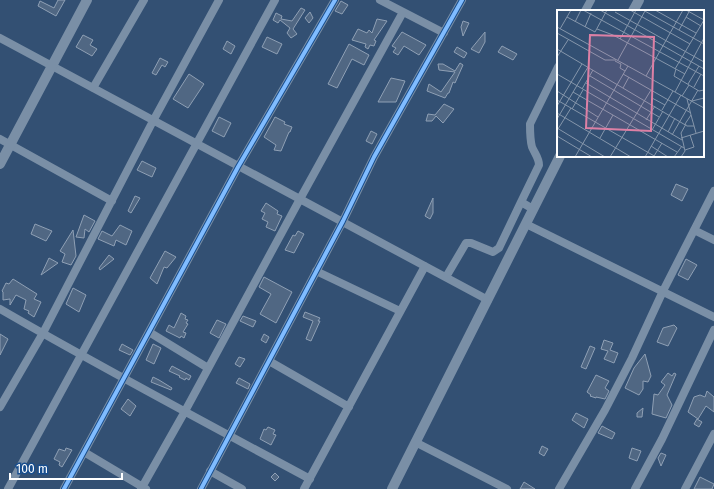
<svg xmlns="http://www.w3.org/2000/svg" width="714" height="489" font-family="'Fira Sans',sans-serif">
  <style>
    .building { fill: #506783; stroke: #8fa0b5 }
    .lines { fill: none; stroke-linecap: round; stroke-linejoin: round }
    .minor { stroke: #7a8fa6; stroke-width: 8 }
    .tertiary { stroke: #7a8fa6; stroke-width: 10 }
    .cycleway-casing { stroke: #184e8e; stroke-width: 6 }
    .cycleway { stroke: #80bcff; stroke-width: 4 }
    .inset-road { fill: none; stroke: #8596ab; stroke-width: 1 }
    .view { fill: #dd80a5; fill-opacity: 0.15; stroke: #dd80a5; stroke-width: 2 }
    .inset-edge { fill: none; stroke: #fff; stroke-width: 2 }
  </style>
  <rect width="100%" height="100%" fill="#335073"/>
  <!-- building -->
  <path class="building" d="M58,0h7l-9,16 -18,-10 2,-5 14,7z
    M341,1l7,4 -6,9 -7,-3z
    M301,8l4,2 -12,19 4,5 -6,4 -4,-5 3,-5 -10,-8 -2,3 -5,-3 3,-7 6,3 -1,3 11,2z
    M310,12l3,6 -4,5 -4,-5z
    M377,19l10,2 -13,19 2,1 -2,5 -4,-1 -2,4 -3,-2 1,-3 -14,-4 6,-11 9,4 2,-3 3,3z
    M463,21l6,2 -6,13 -2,-9z
    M402,32l24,13 -7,10 -15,-9 -6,9 -5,-3 3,-4 -4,-2z
    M485,32v10l-6,11 -8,-4z
    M83,35l10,5 -3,5 7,4 -5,7 -16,-9z
    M267,37l15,7 -5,10 -15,-7z
    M227,41l8,5 -4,8 -8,-5z
    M349,44l20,11 -5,10 -12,-6 -15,29 -9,-4z
    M502,46l15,8 -4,6 -15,-8z
    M457,47l10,6 -3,5 -10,-6z
    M160,58l8,4 -3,5 -3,-2 -6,10 -4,-2z
    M460,63l3,2 -8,18 -2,-1 -4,11h-1l-3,5 -18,-7 2,-7 12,8 14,-20 -16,-2 -1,-6h5l12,7z
    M189,74l15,10 -16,24 -15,-9z
    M391,78l14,3 -9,21h-18z
    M444,104l10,5 -11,14 -7,-7 -4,5h-6l2,-7 7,1z
    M219,117l12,6 -7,14 -12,-6z
    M275,117l10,5 -1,2 8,3 -2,5h-1l-8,19 -7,-1 2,-5 -12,-8z
    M371,131l6,3 -5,10 -6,-3z
    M142,161l14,7 -4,9 -15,-7z
    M676,184l12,5 -6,12 -11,-6z
    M135,196l5,2 -9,15 -3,-2z
    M433,198v15l-3,6 -5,-3z
    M266,203l12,8 -1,3 5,2 -7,15 -9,-4 2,-5 -6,-3 3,-6 -4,-2z
    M84,215l11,6 -6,11 -4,-3 -1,9 -8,-1z
    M35,224l17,7 -6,10 -15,-7z
    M120,225l12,6 -6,14 -10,-5 -2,6 -16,-7 4,-8 10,5z
    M73,230l3,26 -5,9 -9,-3 3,-8 -5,-3z
    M298,231l6,3 -10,19 -9,-3 8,-15 2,1z
    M165,251l11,6 -9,11 -3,-1 -7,17 -7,-6z
    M109,255l5,4 -14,11 -1,-2z
    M49,258l9,5 -17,12z
    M686,259l11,6 -9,15 -10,-5z
    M264,277l28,15 -16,31 -16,-9 11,-20 -12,-7z
    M13,279l24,15 -3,5 7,3 -7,15 -6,-4 1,-2 -5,-2 2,-9 -10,-5 -6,10v-6l-7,1v-8l-1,-1 4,-8 3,1z
    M73,288l13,7 -7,17 -13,-8z
    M305,312l15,6 -2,3h2l-9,20 -5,-2 7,-18 -10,-4z
    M181,313l5,3 -1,3 3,1 -2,3 2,1 -5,8 3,1 -2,5 -3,-2 -1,2 -14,-7 3,-6 5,3z
    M243,316l13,5 -3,6 -13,-6z
    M217,320l9,4 -7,14 -9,-5z
    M674,325l3,3 -9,18 -11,-4 6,-14z
    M0,334l8,5 -8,16z
    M264,334l5,3 -3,6 -5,-3z
    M604,340l9,3 -3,7 8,3 -4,10 -10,-4 4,-8 -7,-2z
    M122,344l11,6 -3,5 -11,-5z
    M153,344l8,4 -7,16 -8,-4z
    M590,346l5,2 -9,21 -5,-2z
    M645,354l6,22 -3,6 -5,-1v8l-4,6 -14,-7 9,-20z
    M239,357l6,2 -5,8 -5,-3z
    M172,366l19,10 -2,4 -3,-2 -1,2 -6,-3 1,-1 -11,-5z
    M668,373l4,3 2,-3 2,1 -9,21 5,10 -6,13 -14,-4 2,-20 4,1 7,-10 -4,-3z
    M596,375l13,6 -4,7 4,3 -4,8 -9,-2v1l-6,-2 1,-1 -4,-3z
    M153,377l6,3 13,8 -1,2 -20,-8z
    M239,378l11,6 -2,5 -12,-6z
    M707,391l7,6v15l-8,-6 -8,13 -10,-7 6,-15 6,-2 5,2z
    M128,399l8,7 -6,10 -9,-7z
    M643,408l-1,9h-5v-4z
    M576,413l12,6 -4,9 -12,-8z
    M697,419l5,3 -3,5 -5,-3z
    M602,426l13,7 -3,6 -14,-6z
    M268,427l7,3 -2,4 3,1 -5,10 -11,-6 4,-10 2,1z
    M542,446l6,3 -4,7 -5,-3z
    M66,448l6,2 -10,17 -3,-2 1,-3 -6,-3 5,-10 6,2z
    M632,448l9,3 -4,10 -8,-3z
    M661,453l5,2 -5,11 -3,-8z
    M275,473l4,4 -4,4 -4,-4z
    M700,477l14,7 -2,5h-18z
    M524,482l11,7h-15z"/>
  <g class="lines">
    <!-- minor -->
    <path class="minor" d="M380,0l64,33
      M585,11l6,-11
      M0,38l488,262
      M93,88l51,-88
      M0,139l112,62
      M533,209l-12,-7 18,-37c0,-7 -4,-11 -7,-18 -2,-7 -2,-15 -2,-23l28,-57
      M526,224l188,93
      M694,230l20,10
      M316,271l84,40
      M446,277l20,-34h5l22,9 6,-4 22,-46
      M0,309c102,59 206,114 310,170
      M149,332l59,36
      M269,361l80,46
      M0,407l43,-74 110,-212 66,-121
      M415,442l92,47
      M84,452l62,37
      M210,471l32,18
      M8,489l267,-489
      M64,489l174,-322 97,-167
      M141,489l43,-76 116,-214 103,-187
      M201,489l142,-268 31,-64 88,-157
      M304,489l121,-223
      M559,489l46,-79 27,-52 31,-67 51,-100
      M635,489l27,-50 52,-109
      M685,489l29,-55"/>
    <!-- tertiary -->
    <path class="tertiary" d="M633,11l6,-11
      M0,164l87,-164
      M392,489l168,-333"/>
    <defs>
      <path id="cycleway" d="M64,489l174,-322 97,-167
        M201,489l142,-268 31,-64 88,-157"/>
    </defs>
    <!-- cycleway casing -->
    <use href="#cycleway" class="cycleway-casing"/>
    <!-- cycleway -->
    <use href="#cycleway" class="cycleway"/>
  </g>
  <!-- overview -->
  <g transform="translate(557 10)">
    <rect width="147" height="147" fill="#335073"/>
    <path class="inset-road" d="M26,0l121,66M43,0l104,59M73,0l60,34M86,0l61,34M98,0l41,23M129,0l18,10M58,2l89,50M10,7l28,15 12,-22M129,7l15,9M18,12l6,-12M0,17l147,81M28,17l6,-14M3,19l11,-19M40,19l16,6 72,39M122,20l11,-20M0,23l48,27h11M63,29l16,-29M0,39l130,77h7M0,47l11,-17M61,50l27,-49M58,51l6,3 -1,4 5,3M118,59l29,-49M119,59l-2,7 25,15 5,-1M0,64l127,74M66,64l68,39M33,66l69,41M89,66l37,-66M29,73l96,57M131,74l11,-18M137,77l7,-13M66,78l6,-11M25,79l11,-19M0,81l41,26M16,82l104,60M118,82l29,-54M125,86l7,-11M95,88l13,7M0,90l99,57M135,91l12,-3M0,96l25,-42M15,99l11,-19M105,100l11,-19M0,103l74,44M134,105l5,18M0,109l31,-52M89,110l9,-14M128,114l6,-9 -4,-16M0,118l48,29M1,119l13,-21M95,120l11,-19M111,122l7,-14M115,125l26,-45M0,126l35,21M43,128l13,-23M124,128l23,-7M94,136l17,11M128,140l9,-3 -4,-12M97,146l8,-13M18,147l53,-91M53,147l41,-67M88,147l36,-62M117,147l8,-11M124,147l4,-6 -4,-18 5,-9"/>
    <path class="view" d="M33,25l64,2 -3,94 -65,-3z"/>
    <rect width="147" height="147" class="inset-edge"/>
  </g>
  <!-- scale -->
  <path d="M10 473v6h112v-6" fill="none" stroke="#ffffff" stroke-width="2"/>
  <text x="16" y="473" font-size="12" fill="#ffffff" stroke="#184e8e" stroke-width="3" paint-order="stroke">100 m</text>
</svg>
